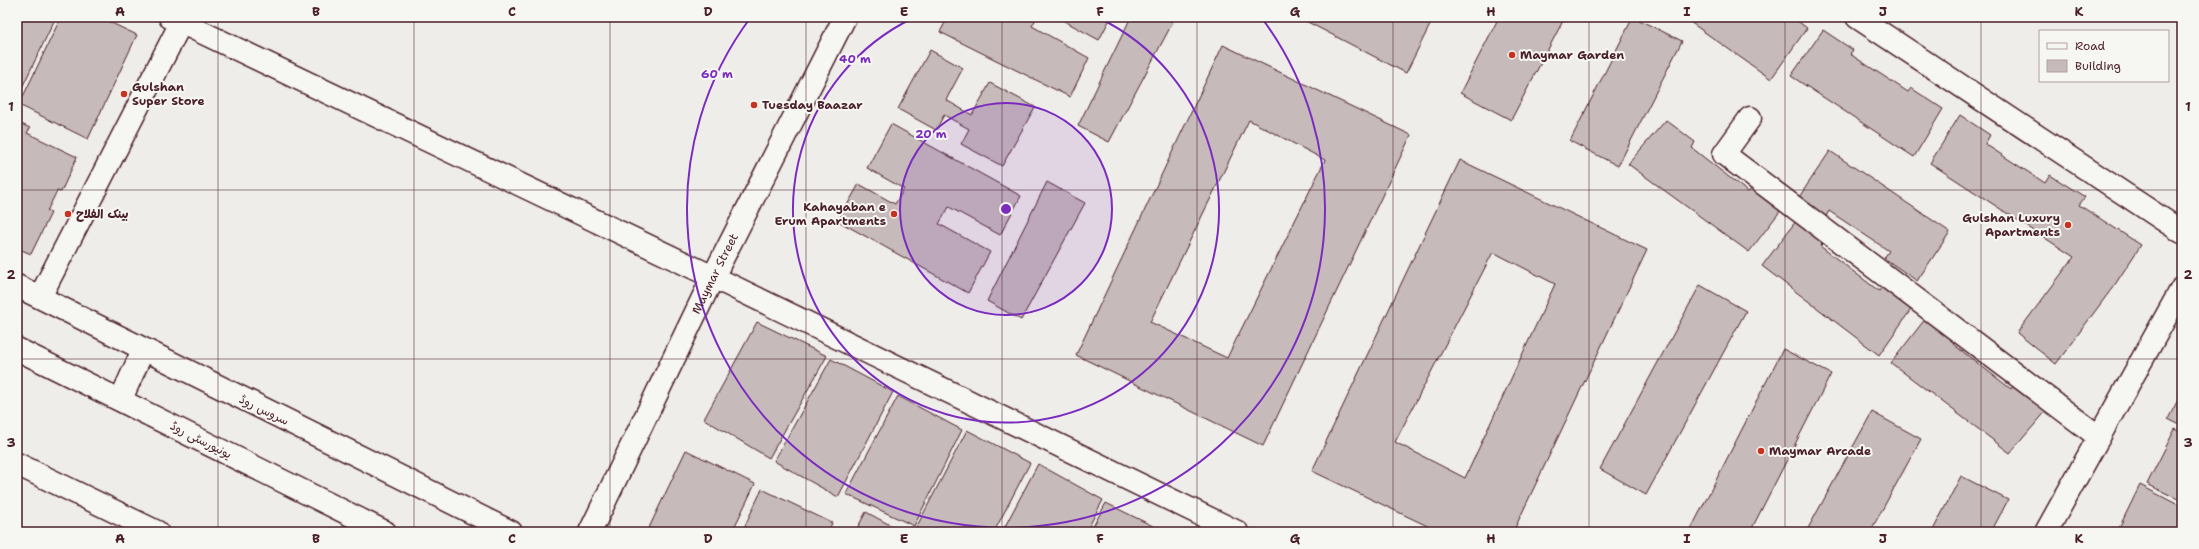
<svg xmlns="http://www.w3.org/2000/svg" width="2199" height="549" font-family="'Shantell Sans','Playpen Sans Arabic',sans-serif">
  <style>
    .building { fill: #c6babb; stroke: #4a1f2b; fill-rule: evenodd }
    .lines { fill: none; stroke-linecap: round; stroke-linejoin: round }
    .street-casing { stroke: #4a1f2b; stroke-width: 25 }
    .primary-casing { stroke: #4a1f2b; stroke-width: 25 }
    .street { stroke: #f6f6f2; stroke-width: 22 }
    .primary { stroke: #f6f6f2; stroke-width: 22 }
    .grid { fill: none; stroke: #4a1f2b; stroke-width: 1; stroke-opacity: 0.55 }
    .ring { fill: none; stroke: #7b2cbf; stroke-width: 2 }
    .poi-dot { fill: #c8321e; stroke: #f6f6f2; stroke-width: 1.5 }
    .labels { text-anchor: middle; stroke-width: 4; stroke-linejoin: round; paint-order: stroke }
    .poi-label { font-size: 12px; font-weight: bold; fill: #4a1f2b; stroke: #f6f6f2; text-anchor: start }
    .street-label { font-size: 12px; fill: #4a1f2b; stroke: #f6f6f2 }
    .centre { fill: #7b2cbf; stroke: #f6f6f2; stroke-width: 2 }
    .ring-label { font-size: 12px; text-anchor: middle; font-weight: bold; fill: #7b2cbf; stroke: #f6f6f2; stroke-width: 4; stroke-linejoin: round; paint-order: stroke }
    .neatline { fill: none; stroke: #4a1f2b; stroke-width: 1.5 }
    .grid-label { font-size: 13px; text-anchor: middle; font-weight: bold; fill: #4a1f2b }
  </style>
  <rect width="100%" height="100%" fill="#efedea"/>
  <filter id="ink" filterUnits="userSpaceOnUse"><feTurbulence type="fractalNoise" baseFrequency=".025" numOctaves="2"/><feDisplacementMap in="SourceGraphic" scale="8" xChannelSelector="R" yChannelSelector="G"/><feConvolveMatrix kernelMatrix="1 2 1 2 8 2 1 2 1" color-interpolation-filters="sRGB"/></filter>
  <g filter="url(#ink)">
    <!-- building -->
    <path class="building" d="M17,17h39l-39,81z
      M61,17h38l38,18 -49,104 -69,-34z
      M948,17h89l-5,9 57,32 -19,39 -130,-65z
      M1057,17h54l-12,23z
      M1131,17h33l9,5 -64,120 -31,-16z
      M1298,17h127l7,4 -26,52z
      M1499,17h66l-54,103 -51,-27z
      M1633,17l49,24 -64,125 -48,-25z
      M1683,17h109l15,11 -36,51z
      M1823,30l30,20 -3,4 58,38 3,-4 32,21 -29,48 -123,-81z
      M1223,45l188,90 -148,311 -187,-91zM1249,120l76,40 -98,198 -77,-36z
      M930,50l33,18 -17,32 26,15 18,-32 45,24 -33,59 -41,-22 8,-15 -25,-14 -8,15 -38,-21z
      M1960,115l30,20 -5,9 60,39 5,-8 35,22 -6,8 62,40 -25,38 -60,81 -39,-31 57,-76 -144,-94z
      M1666,120l29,22 -3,6 56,44 6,-5 27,23 -32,42 -121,-88z
      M17,122l13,6 -3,5 50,24 -16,35 -4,-1 -10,20 4,2 -20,41 -14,-6z
      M891,124l130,72 -21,39 -51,-28 -10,17 51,28 -22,41 -130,-72 21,-37 36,20 9,-15 -37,-21z
      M1830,151l120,81 -33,49 -33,-23 5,-7 -60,-40 -4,7 -28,-18z
      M1460,160l187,90 -134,282h-73l-128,-61zM1493,252l62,32 -90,194 -70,-36z
      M1047,182l38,21 -64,117 -34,-19z
      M1796,221l28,21 -4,4 59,45 4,-5 29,22 -33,47 -117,-89z
      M1700,285l46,26 -100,184 -46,-26z
      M1929,314l30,24 -6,6 58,45 4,-6 33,26 -38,44 -119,-90z
      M757,322l70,34 -58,102 -65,-39z
      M1783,349l48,25 -81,158h-52l-7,-3z
      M831,359l62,33 -55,105 -64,-36z
      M2182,392v34l-14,-7z
      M898,396l64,34 -48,96 -68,-32z
      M1872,412l49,27 -51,93h-64z
      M2175,429l7,3v69l-35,-17z
      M967,430l63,33 -36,69h-70l-8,-4z
      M686,450l69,34 -23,48h-85z
      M1038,464l65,36 -17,32h-84z
      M1961,476l47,24 -17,32h-59z
      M2140,485l42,22v25h-65z
      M762,489l70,34 -4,9h-86z
      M1106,503l57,28v1h-73z
      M866,512l37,20h-48z"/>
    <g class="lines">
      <defs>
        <g id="street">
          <path d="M170,17l543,260 524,255"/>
          <path d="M1857,17l325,215"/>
          <path d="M1750,118l-26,36 375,283"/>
          <path d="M17,286l494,246"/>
          <path d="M40,297l144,-280"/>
          <path d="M121,399l22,-49"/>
          <path id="s1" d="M590,532l123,-255 132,-260"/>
          <path d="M2046,532l136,-244"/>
        </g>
        <path id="primary" d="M17,349l368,183
          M17,464l140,68"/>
      </defs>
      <!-- street casing -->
      <use href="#street" class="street-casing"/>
      <!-- primary casing -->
      <use href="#primary" class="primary-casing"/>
      <!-- street -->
      <use href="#street" class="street"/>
      <!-- primary -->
      <use href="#primary" class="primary"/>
    </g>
  </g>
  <!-- grid -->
  <path class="grid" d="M218,17v515M414,17v515M610,17v515M806,17v515M1002,17v515M1197,17v515M1393,17v515M1589,17v515M1785,17v515M1981,17v515M17,190h2165M17,359h2165"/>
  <!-- distance rings -->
  <circle cx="1006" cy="209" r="106" fill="#7b2cbf" fill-opacity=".12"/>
  <g class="ring">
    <circle cx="1006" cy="209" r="106"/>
    <path d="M1099 18A213 213 0 1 1 913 18"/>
    <path d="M1261 17A319 319 0 1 1 751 17"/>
  </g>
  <!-- markers -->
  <g class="poi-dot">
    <circle cx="1512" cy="55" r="4"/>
    <circle cx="124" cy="94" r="4"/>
    <circle cx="754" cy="105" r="4"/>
    <circle cx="68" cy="214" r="4"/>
    <circle cx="894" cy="214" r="4"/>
    <circle cx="2068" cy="225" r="4"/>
    <circle cx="1761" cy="451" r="4"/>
  </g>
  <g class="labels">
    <!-- poi labels -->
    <g class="poi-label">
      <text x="1520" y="59">Maymar Garden</text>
      <text x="132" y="91">Gulshan<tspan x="132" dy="14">Super Store</tspan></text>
      <text x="762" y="109">Tuesday Baazar</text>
      <text x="886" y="211" text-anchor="end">Kahayaban e<tspan x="886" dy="14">Erum Apartments</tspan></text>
      <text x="76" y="218">بینک الفلاح</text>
      <text x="2060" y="222" text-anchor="end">Gulshan Luxury<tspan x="2060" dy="14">Apartments</tspan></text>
      <text x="1769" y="455">Maymar Arcade</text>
    </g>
    <!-- street labels -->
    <g class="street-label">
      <text dy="4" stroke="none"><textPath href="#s1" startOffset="287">Maymar Street</textPath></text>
      <text transform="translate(264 410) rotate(26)" y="4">سروس روڈ</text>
      <text transform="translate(201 440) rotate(27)" y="4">یونیورسٹی روڈ</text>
    </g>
  </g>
  <circle cx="1006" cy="209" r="6" class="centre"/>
  <g class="ring-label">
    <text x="855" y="63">40 m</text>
    <text x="717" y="78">60 m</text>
    <text x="931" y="138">20 m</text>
  </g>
  <!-- margin -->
  <rect width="2199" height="549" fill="none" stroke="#f6f6f2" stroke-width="44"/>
  <!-- legend -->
  <rect x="2039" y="30" width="130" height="52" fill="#f6f6f2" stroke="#b1a0a2"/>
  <rect x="2047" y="43" width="20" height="6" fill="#f6f6f2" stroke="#b1a0a2"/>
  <text x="2075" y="50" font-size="12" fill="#4a1f2b">Road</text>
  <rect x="2047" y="60" width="20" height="12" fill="#c6babb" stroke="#b1a0a2"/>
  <text x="2075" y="70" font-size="12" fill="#4a1f2b">Building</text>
  <rect x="22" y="22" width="2155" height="505" class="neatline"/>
  <g class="grid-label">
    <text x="120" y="16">A</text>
    <text x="316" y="16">B</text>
    <text x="512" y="16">C</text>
    <text x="708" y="16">D</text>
    <text x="904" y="16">E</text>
    <text x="1100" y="16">F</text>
    <text x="1295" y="16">G</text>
    <text x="1491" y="16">H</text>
    <text x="1687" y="16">I</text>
    <text x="1883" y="16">J</text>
    <text x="2079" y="16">K</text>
    <text x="11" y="111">1</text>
    <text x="2188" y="111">1</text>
    <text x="11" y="279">2</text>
    <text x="2188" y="279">2</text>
    <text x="11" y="447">3</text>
    <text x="2188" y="447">3</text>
    <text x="120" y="543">A</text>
    <text x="316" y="543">B</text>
    <text x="512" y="543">C</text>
    <text x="708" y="543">D</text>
    <text x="904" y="543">E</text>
    <text x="1100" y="543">F</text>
    <text x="1295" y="543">G</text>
    <text x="1491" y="543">H</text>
    <text x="1687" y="543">I</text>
    <text x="1883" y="543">J</text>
    <text x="2079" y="543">K</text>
  </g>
</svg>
